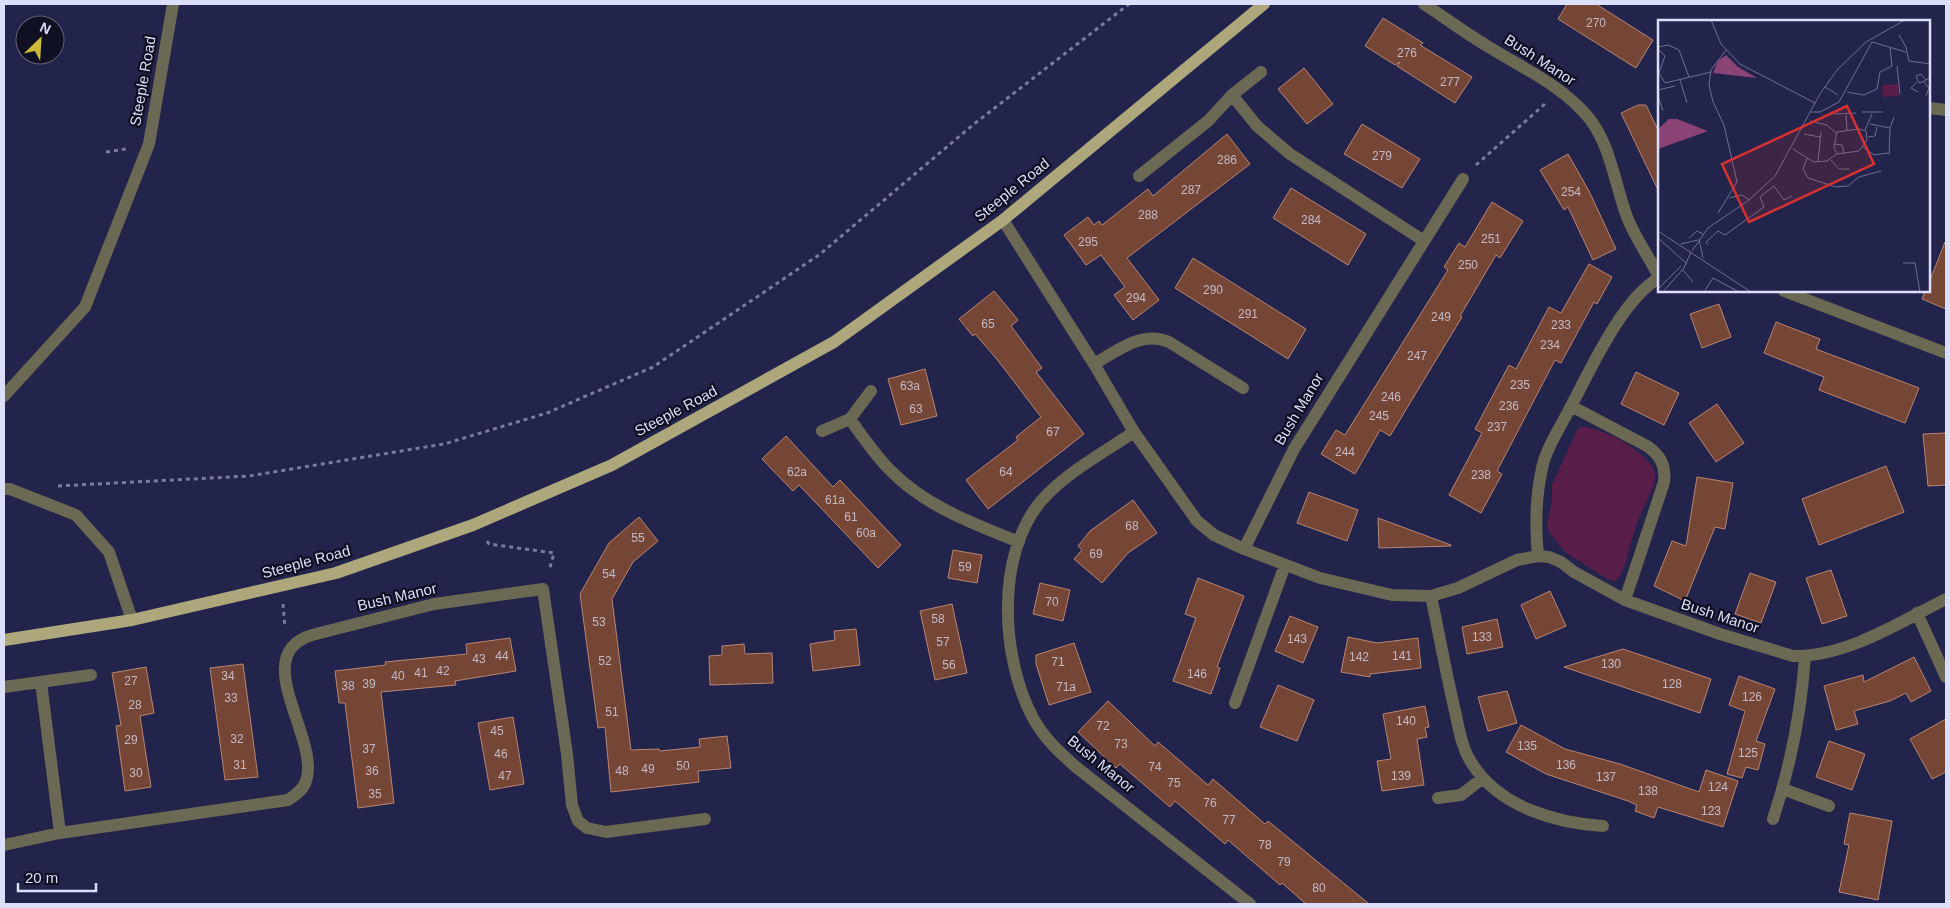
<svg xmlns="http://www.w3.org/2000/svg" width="1950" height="908" font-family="Helvetica,sans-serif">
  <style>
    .green { fill: #581d48 }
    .building { fill: #754635; stroke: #b98573 }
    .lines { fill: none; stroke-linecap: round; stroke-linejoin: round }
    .path { stroke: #7a7c9d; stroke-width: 3; stroke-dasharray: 4 4; stroke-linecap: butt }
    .minor { stroke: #6b6853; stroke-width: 12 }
    .major { stroke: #ada77b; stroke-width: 12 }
    .labels { text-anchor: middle; stroke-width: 4.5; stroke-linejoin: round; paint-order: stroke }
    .number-label { font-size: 12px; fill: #c2b9c8 }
    .street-label { font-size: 15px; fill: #dcdff9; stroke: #0f1021 }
    .inset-road { fill: none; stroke: #6d6f91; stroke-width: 1 }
    .view { fill: #d63132; fill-opacity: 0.15; stroke: #d63132; stroke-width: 2.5 }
    .inset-edge { fill: none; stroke: #dcdff9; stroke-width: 2.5 }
  </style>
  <rect width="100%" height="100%" fill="#23244b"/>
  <!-- green -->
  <path class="green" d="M1580,427c19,-2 72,26 75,47 2,9 -6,21 -9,29 -6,11 -10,23 -14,36 -5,15 -5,30 -16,42l-7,-1 -44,-28 -16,-20 -2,-7 5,-25v-15l24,-53z"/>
  <!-- building -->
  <path class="building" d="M1567,4h29l57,36 -17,28 -78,-49z
    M1383,18l40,25 -3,2 52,32 -17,26 -58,-37 3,-4 -5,3 -30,-19z
    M1304,68l29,36 -26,20 -29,-35z
    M1638,105h8l13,27v60l-38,-79z
    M1362,124l58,35 -18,29 -58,-34z
    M1227,134l23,30 -123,94 32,42 -26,20 -19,-25 11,-8 -24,-32 -15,10 -22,-30 24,-18 6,8 5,-4 3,4 46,-36 5,7z
    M1568,154l21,37 27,58 -23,11 -25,-53 -4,3 -24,-40z
    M1291,188l75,46 -18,31 -75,-47z
    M1492,202l31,19 -23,37 -4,-3 -36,61 2,1 -72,119 -10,-6 -25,44 -34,-20 15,-24 9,5 103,-165 -4,-3 15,-24 6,4z
    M1945,242h1v67l-24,-10 3,-8h4v-8z
    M1193,258l113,71 -18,30 -113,-71z
    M1589,264l23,13 -15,27 -3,-2 -33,61 -6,-3 -58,111 5,3 -21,39 -32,-18 33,-62 -7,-4 34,-64 7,4 33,-62 12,6z
    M994,291l24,29 -7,6 31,42 -6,4 48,62 -96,75 -22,-29 52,-40 -2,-3 25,-20 -45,-59 -21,-24 -2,2 -14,-17z
    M1719,304l12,33 -29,11 -12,-34z
    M1776,322l44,17 -4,10 103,39 -14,35 -86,-33 5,-13 -60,-24z
    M925,369l12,47 -36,9 -13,-46z
    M1636,372l43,21 -15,32 -43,-21z
    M1717,404l27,39 -28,19 -27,-39z
    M1946,433v52l-18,1 -5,-52z
    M786,436l47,51 7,-7 61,65 -23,23 -79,-83 -6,6 -31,-32z
    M1886,466l18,46 -85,33 -17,-46z
    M1697,477l36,6 -8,46 -10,-2 -30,74 -31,-15 18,-45 14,5z
    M1309,492l49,18 -11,31 -50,-18z
    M1133,500l24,33 -29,20 -26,30 -28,-24 8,-9 -4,-4 12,-15z
    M639,517l19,24 -25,21 -21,37 19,151 28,-1 1,2 40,-4 -1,-8 28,-3 4,32 -33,3 1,11 -88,10 -6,-65 -7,1 -18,-134 29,-51z
    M1378,518l73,27v1l-72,2z
    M953,550l29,5 -5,28 -29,-5z
    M1831,570l16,46 -25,8 -16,-46z
    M1750,573l26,9 -15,41 -26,-9z
    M1198,578l46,18 -27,71 3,1 -9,26 -38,-13 23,-63 -11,-4z
    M1040,583l30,7 -7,31 -30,-7z
    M1550,591l16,35 -30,13 -15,-34z
    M952,604l15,69 -32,7 -15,-69z
    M1290,616l28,11 -15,36 -28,-12z
    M1497,619l6,28 -36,7 -5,-27z
    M856,629l4,36 -47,6 -3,-27 25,-4 -1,-9z
    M1348,637l29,6 41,-5 3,30 -51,6v3l-29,-5z
    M510,638l6,33 -61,10 1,4 -75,7 13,111 -36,5 -13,-105h-6l-4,-32 51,-6 -1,-3 82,-8 -1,-10z
    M1074,643l17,49 -42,13 -13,-41v-9z
    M744,644l1,10 27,-1 1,30 -63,2 -1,-29 13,-1v-9z
    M1623,649l88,30 -11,34 -136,-46z
    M1914,657l17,34 -20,11 -5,-9 -16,8 -36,10 4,13 -22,6 -12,-44 39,-11 1,7z
    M243,664l15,113 -33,3 -15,-112z
    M146,667l8,46 -14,3 11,71 -26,4 -9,-65 5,-1 -9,-52z
    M1739,676l36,13 -19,52 9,3 -7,26 -12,-3 -4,11 -15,-4 18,-63 -16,-6z
    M1278,685l36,15 -17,41 -37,-14z
    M1507,691l10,32 -29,8 -10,-34z
    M1108,701l47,45 3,-4 50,43 5,-6 52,45 3,-3 101,83h-63l-24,-21 -2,2 -52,-45 -3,4 -50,-43 -5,6 -50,-43 -4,4 -38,-36z
    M1425,706l4,21 -4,1 2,9 -10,2 7,46 -42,6 -5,-30 14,-2 -8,-45z
    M513,717l11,67 -34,6 -12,-67z
    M1946,719v53l-14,7 -22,-40z
    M1521,725l44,24 55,15 79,28 7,-22 32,11 -15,46 -65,-20 -4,11 -19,-7 2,-6 -9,-4 -82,-27 -40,-22z
    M1829,741l36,13 -13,36 -36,-13z
    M1850,813l42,8 -14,79 -39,-8 10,-47 -5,-1z"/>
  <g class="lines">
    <!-- path -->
    <path class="path" d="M106,152l20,-3
      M1476,165l70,-62
      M58,486l191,-10 195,-32 103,-31 106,-46 166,-112 155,-131 155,-120
      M487,541l2,3 65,9 -5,18
      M283,604l2,24"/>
    <!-- minor -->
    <path class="minor" d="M1424,4c20,13 40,28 60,40 36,23 77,40 105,74 22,28 26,67 38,99 8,21 22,39 32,60
      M1232,95l25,31 33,28 134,87
      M1929,108l17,2
      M1139,176l69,-55 24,-26 29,-23
      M1003,220l91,144 40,68 63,89 17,14 30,14 76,29 72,17 39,1 27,-8 59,-28 21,-4 11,1 12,5 13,10 51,28 95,34 73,22c54,1 107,-34 153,-57
      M1784,291l162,62
      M1094,364c23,-13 48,-34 75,-22l74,46
      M4,396l81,-89 64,-163 24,-140
      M1571,406l76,40c13,9 19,19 17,36l-39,118
      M850,419c13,18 25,36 41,52 34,35 83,53 128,71
      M822,431l28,-12 21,-28
      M1134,432c-31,21 -67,40 -92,68 -47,54 -41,158 -9,218 11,20 26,34 43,49l174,137
      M4,489h6l66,26 33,37 23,68
      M1244,549l50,-100 169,-270
      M1538,556c-3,-30 -2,-63 5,-92 5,-20 19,-39 28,-58 20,-37 51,-107 88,-128
      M1431,596c8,38 15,77 24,115 4,18 7,39 18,54 27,42 83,58 130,61
      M1917,613l29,64
      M41,682l19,151
      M4,687l87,-12
      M1235,703l50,-138
      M1783,789l46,17
      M1438,798l23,-3 22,-17
      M1773,819c18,-54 28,-106 32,-162
      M4,845l56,-12 228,-33c8,-5 15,-10 18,-19 15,-42 -59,-126 6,-146l122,-31 109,-15 24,165 5,51 6,16 9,7 19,4 99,-13"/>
    <!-- major -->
    <path class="major" d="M4,640l128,-20 204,-47 137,-48 139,-60 222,-123 169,-122 261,-216"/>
  </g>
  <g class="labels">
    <!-- number labels -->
    <g class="number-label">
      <text x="1596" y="27">270</text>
      <text x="1407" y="57">276</text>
      <text x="1450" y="86">277</text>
      <text x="1382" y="160">279</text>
      <text x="1227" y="164">286</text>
      <text x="1191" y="194">287</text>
      <text x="1571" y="196">254</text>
      <text x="1148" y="219">288</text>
      <text x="1311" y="224">284</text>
      <text x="1491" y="243">251</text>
      <text x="1088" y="246">295</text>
      <text x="1468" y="269">250</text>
      <text x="1213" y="294">290</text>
      <text x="1136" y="302">294</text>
      <text x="1248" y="318">291</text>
      <text x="1441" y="321">249</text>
      <text x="988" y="328">65</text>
      <text x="1561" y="329">233</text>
      <text x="1550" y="349">234</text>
      <text x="1417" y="360">247</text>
      <text x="1520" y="389">235</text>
      <text x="910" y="390">63a</text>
      <text x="1391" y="401">246</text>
      <text x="1509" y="410">236</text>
      <text x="916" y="413">63</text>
      <text x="1379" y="420">245</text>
      <text x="1497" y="431">237</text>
      <text x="1053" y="436">67</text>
      <text x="1345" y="456">244</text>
      <text x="797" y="476">62a</text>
      <text x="1006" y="476">64</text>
      <text x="1481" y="479">238</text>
      <text x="835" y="504">61a</text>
      <text x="851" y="521">61</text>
      <text x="1132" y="530">68</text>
      <text x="866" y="537">60a</text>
      <text x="638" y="542">55</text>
      <text x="1096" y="558">69</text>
      <text x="965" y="571">59</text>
      <text x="609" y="578">54</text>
      <text x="1052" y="606">70</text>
      <text x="938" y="623">58</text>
      <text x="599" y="626">53</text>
      <text x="1482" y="641">133</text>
      <text x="1297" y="643">143</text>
      <text x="943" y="646">57</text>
      <text x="502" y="660">44</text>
      <text x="1402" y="660">141</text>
      <text x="1359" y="661">142</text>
      <text x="479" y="663">43</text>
      <text x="605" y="665">52</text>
      <text x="1058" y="666">71</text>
      <text x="1611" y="668">130</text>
      <text x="949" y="669">56</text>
      <text x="443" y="675">42</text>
      <text x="421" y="677">41</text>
      <text x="1197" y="678">146</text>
      <text x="228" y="680">34</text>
      <text x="398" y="680">40</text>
      <text x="131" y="685">27</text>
      <text x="369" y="688">39</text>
      <text x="1672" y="688">128</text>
      <text x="348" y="690">38</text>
      <text x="1066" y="691">71a</text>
      <text x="1752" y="701">126</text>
      <text x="231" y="702">33</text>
      <text x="135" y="709">28</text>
      <text x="612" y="716">51</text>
      <text x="1406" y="725">140</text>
      <text x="1103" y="730">72</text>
      <text x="497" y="735">45</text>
      <text x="237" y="743">32</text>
      <text x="131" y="744">29</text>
      <text x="1121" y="748">73</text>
      <text x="1527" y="750">135</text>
      <text x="369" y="753">37</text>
      <text x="1748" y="757">125</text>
      <text x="501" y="758">46</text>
      <text x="240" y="769">31</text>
      <text x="1566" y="769">136</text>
      <text x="683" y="770">50</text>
      <text x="1155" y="771">74</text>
      <text x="648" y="773">49</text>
      <text x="372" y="775">36</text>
      <text x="622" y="775">48</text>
      <text x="136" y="777">30</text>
      <text x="505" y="780">47</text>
      <text x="1401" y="780">139</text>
      <text x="1606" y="781">137</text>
      <text x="1174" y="787">75</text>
      <text x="1718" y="791">124</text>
      <text x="1648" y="795">138</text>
      <text x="375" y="798">35</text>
      <text x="1210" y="807">76</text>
      <text x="1711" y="815">123</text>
      <text x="1229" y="824">77</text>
      <text x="1265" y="849">78</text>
      <text x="1284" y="866">79</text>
      <text x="1319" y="892">80</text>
    </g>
    <!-- street labels -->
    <g class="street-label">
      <text transform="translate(1540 60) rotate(33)" y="5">Bush Manor</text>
      <text transform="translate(143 81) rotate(-80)" y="5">Steeple Road</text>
      <text transform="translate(1012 190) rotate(-39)" y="5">Steeple Road</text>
      <text transform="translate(1299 409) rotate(-59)" y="5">Bush Manor</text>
      <text transform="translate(676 411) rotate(-28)" y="5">Steeple Road</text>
      <text transform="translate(306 562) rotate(-15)" y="5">Steeple Road</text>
      <text transform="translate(397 597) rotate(-13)" y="5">Bush Manor</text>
      <text transform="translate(1720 616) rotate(18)" y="5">Bush Manor</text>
      <text transform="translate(1101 764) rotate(39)" y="5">Bush Manor</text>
    </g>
  </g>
  <!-- overview -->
  <g transform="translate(1658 20)">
    <rect width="272" height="272" fill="#23244b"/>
    <path d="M240,64l1,12 -16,1 -1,-12z" fill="#581d48"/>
    <path d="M68,35l12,12 19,11 -44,-5 5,-12zM11,99h8l31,12 -50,18v-20z" fill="#8b4375"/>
    <path class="inset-road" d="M53,0l10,24 19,20 75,39M241,15l7,12 3,14 22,3M0,27l10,-2 11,5 10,27M0,29l7,7 -6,17 6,10 46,-11M239,46l3,28M22,60l7,23M268,60l-5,-6 -5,2 3,7 6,-2 6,-5M259,62l-6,6 7,4M266,62l5,6 -3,8M167,67l13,8M0,70l17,-4M189,72l17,3 13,-6 3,-17 12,-6 -2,-19M0,76l5,15M153,92h9l19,-10 33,-60 34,10M204,92h21M176,94l22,-1M188,95l1,15M152,101l17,4 9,8M212,104l20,4 4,-11M207,110l7,-16M146,114l16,3M210,117l7,-1 2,-9M177,124l7,1 2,9M205,127l11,8 14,-2M135,129l21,13 13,-1 10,-7 22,-3 8,-11 -1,-9 -7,-2 -22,3 -3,15 3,7M231,135l1,-27M149,138l-4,11 5,9 28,9 12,-1 11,-9 22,-6M173,140l8,9h10M160,142l3,-30M71,178l13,-3 7,5M60,193l19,-31 -13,-57 -11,-23 -4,-17 2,-15 15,-20M0,211l93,61M0,218l28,25M31,218l8,-7 6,3M41,219l4,19M23,224l17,-4M50,225l-2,-3 12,-11 7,4 39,-28 -4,-10 14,-11 10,14 8,-4M34,231l16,-23 41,-28 26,-24 45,-82 17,-24 29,-28 39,-22M245,243h12l5,29M25,250l10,12M0,269l23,-23M5,272l21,-24 7,-16M46,272l9,-14 26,14"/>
    <path class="view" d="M189,86l27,58 -125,58 -27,-58z"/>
    <rect width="272" height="272" class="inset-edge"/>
  </g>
  <!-- border -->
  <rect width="1950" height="908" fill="none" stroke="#dcdff9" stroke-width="10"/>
  <!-- north arrow -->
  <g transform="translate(40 40) rotate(25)"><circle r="24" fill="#0f1021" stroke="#616377"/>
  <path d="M0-4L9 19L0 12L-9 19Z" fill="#cdb938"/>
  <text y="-8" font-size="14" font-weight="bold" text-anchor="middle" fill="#dcdff9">N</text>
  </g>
  <!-- scale -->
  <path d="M18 883v8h78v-8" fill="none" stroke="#dcdff9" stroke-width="2.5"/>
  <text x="25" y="883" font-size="15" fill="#dcdff9" stroke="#0f1021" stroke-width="4" paint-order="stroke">20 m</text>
</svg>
